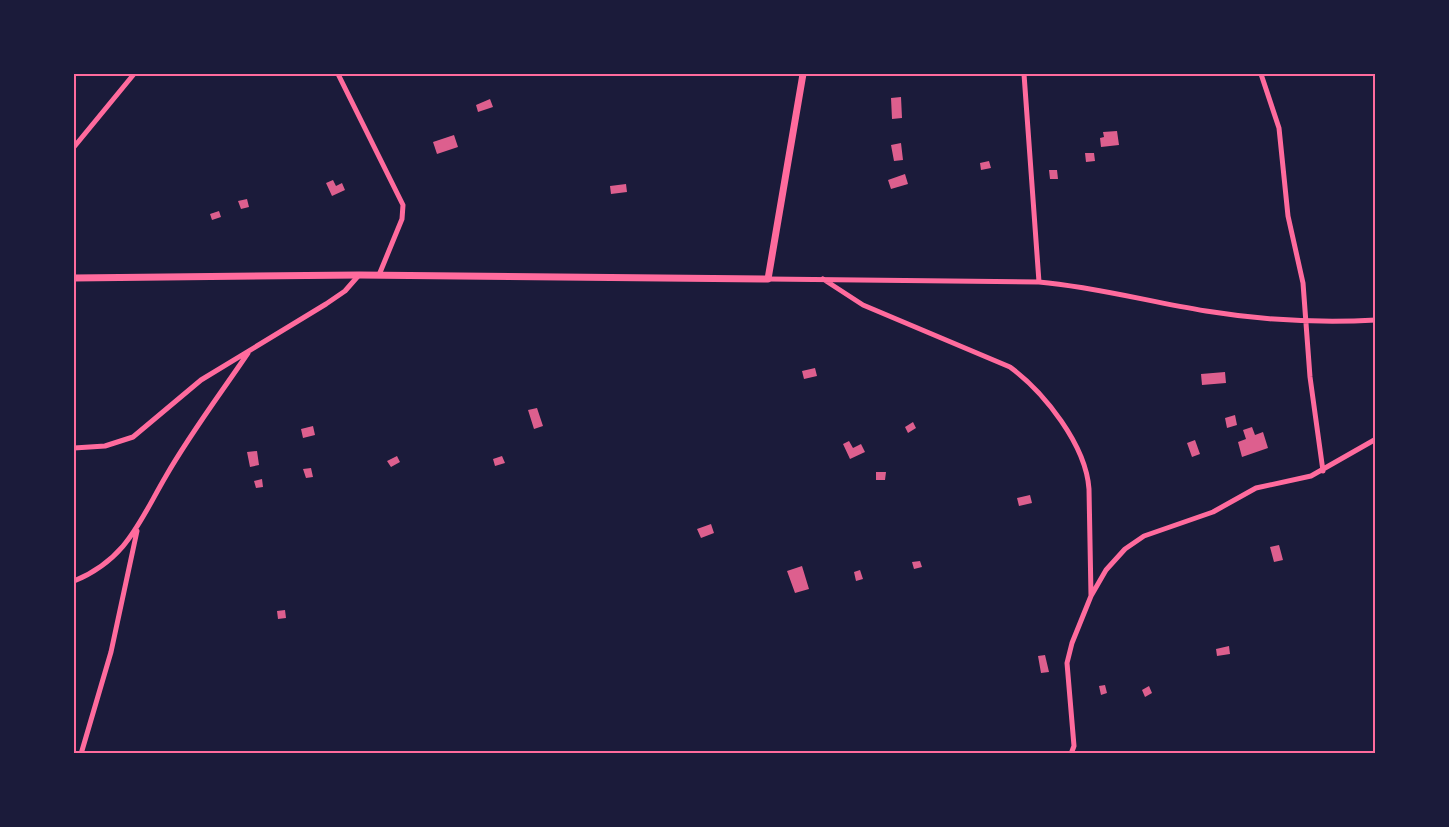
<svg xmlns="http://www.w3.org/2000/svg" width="1449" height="827" font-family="'Open Sans',sans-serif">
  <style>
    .building { fill: #dd5f8e }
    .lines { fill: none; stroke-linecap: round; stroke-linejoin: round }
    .minor { stroke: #ff6b9d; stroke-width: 5 }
    .tertiary { stroke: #ff6b9d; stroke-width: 7 }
    .neatline { fill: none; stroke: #ff6b9d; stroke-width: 2 }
  </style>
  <rect width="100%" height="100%" fill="#1b1b3a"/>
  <!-- building -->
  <path class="building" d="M901,97l1,21 -10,1 -1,-21z
    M490,99l3,8 -15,5 -2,-7z
    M1117,131l2,14 -18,2 -1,-9 4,-1 -1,-5z
    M454,135l4,12 -21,7 -4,-12z
    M901,143l2,17 -9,1 -3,-16z
    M1085,153h9l1,8 -9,1z
    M989,161l2,7 -10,2 -1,-7z
    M1049,170h8l1,9h-8z
    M905,174l3,10 -17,5 -3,-9z
    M333,180l3,6 6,-3 3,7 -13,6 -6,-13z
    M626,184l1,8 -16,2 -1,-8z
    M247,199l2,8 -8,2 -3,-8z
    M219,211l2,6 -9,3 -2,-6z
    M815,368l2,8 -13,3 -2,-8z
    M1225,372l1,11 -24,2 -1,-11z
    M537,408l6,18 -9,3 -6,-19z
    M1235,415l2,10 -10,3 -2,-10z
    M913,422l3,6 -8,5 -3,-6z
    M313,426l2,9 -12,3 -2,-9z
    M1252,427l3,8 8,-3 5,16 -26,9 -4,-15 8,-3 -3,-9z
    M1195,440l5,14 -8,3 -5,-14z
    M849,441l4,7 8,-4 4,8 -15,7 -7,-15z
    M257,451l2,14 -9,2 -3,-15z
    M397,456l3,6 -9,5 -4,-6z
    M502,456l3,7 -10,3 -2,-7z
    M311,468l2,9 -7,1 -3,-9z
    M876,472h10l-1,8h-9z
    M262,479l1,8 -7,1 -2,-7z
    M1030,495l2,8 -13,3 -2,-8z
    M711,524l3,9 -13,5 -4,-9z
    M1279,545l4,15 -9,2 -4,-15z
    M920,561l2,6 -8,2 -2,-7z
    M802,566l7,23 -14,4 -8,-22z
    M860,570l3,9 -7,2 -2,-9z
    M285,610l1,8 -8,1 -1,-8z
    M1229,646l1,8 -13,2 -1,-7z
    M1045,655l4,17 -8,1 -3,-17z
    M1105,685l2,8 -6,2 -2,-9z
    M1149,686l3,7 -7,4 -3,-7z"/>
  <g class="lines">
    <!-- minor -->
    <path class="minor" d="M338,74l65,131 -1,14 -23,56
      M1024,74l15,208
      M1261,74l18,54 9,88 15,67 7,94 13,94
      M74,147l60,-73
      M768,279l271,3c57,5 111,20 167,29 55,9 114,12 170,9
      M823,279l40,26 147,62c34,25 76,78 79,122l2,107 -19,47 -5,20 7,83 -3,8
      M74,448l31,-2 28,-9 68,-57 125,-76 19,-13 14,-16
      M74,581c53,-22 65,-59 92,-105 24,-42 55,-83 82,-123
      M1091,596l15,-26 19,-21 19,-13 69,-24 43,-24 55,-12 65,-37
      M81,754l30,-102 26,-121"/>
    <!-- tertiary -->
    <path class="tertiary" d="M74,278l285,-3 409,4 35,-205"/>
  </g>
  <!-- border -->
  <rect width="1449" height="827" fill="none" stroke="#1b1b3a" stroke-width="150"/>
  <rect x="75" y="75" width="1299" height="677" class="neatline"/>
</svg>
